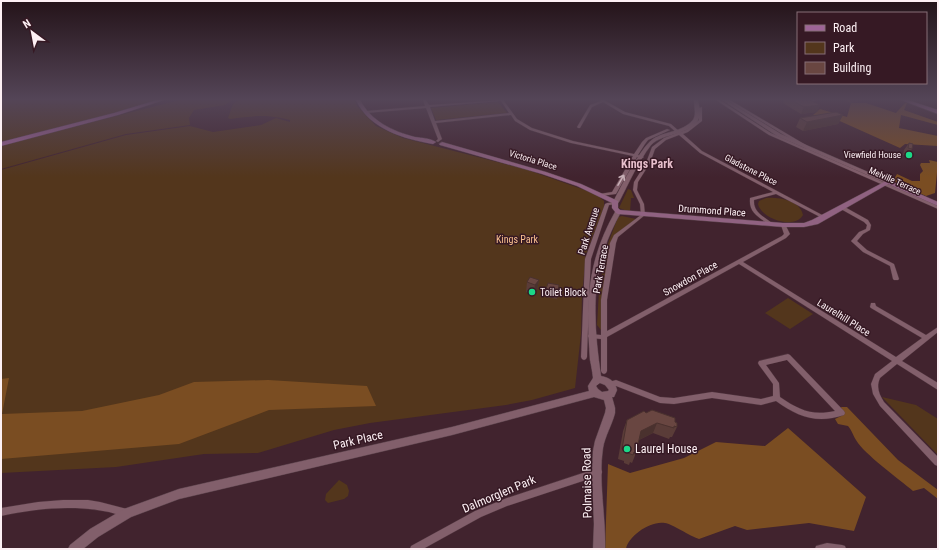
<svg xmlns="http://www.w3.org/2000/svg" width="939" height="550" font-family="'Roboto Condensed',sans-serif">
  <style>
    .green { fill: #53361c }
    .forest { fill: #7a4d22 }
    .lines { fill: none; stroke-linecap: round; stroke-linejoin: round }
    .minor-casing { stroke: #5a424b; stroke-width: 0.5 }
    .tertiary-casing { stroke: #5a424b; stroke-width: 1 }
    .secondary-casing { stroke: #5a424b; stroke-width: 1 }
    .primary-casing { stroke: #5a424b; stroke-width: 1 }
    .minor { fill: #825f6b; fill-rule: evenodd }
    .tertiary { fill: #825f6b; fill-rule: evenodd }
    .secondary { fill: #906281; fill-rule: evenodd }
    .primary { fill: #9e6497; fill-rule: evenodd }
    .wall { fill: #5a3c38 }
    .shaded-wall { fill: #4a312e }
    .building { fill: #694641; stroke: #4a312e }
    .oneway { stroke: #c6afb6 }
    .poi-dot { fill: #1cd988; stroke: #361924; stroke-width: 1.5 }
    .labels { text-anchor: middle; stroke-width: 3; stroke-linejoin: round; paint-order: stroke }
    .far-poi-label { font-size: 9px; fill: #fdf0f4; stroke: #361924; text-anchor: end }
    .far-street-label { font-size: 9px; fill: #fdf0f4; stroke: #361924 }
    .street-label { font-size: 10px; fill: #fdf0f4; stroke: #361924 }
    .park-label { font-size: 10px; fill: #f9c08f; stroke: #361924 }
    .poi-label { font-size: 10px; fill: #fdf0f4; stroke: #361924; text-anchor: start }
    .far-district-label { font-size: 12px; font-weight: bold; fill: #e7bfcc; stroke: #361924 }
    .near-street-label { font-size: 12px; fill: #fdf0f4; stroke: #361924 }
    .near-poi-label { font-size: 12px; fill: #fdf0f4; stroke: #361924; text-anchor: start }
  </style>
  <rect width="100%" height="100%" fill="#41232e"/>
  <!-- green -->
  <path class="green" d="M1,100h153l-39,13 -114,29z
    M180,100h52l-7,5 -31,5 -5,8 1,7 -64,9 -125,35v-24z
    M238,100h117l2,6 19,20 27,12 122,31 71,25 8,7v6l-18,47 -4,41 -1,39 -6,54 -43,12 -26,5 -136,18 -36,7 -76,23 -54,1 -88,13 -115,6v-303l125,-35 64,-9 23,6 48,-7 15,-7 14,4v-2c-25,-6 -35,-4 -60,-1l-2,-1 5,-14z
    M498,102l9,11 -71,7 -5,-12z
    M628,189l3,1 3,8h-3l-1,14 -11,-4z
    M766,198c12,-1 34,2 37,17 -8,15 -42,4 -45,-11l1,-3z
    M622,216l14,3 -21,17 -14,94 -4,-5 2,-34 7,-42 12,-32z
    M788,298l25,16 -23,15 -25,-16z
    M882,397l34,8 22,14v36z
    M339,480l8,5 2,6 -1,5 -4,3 -16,4 -3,-3 1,-6z"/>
  <!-- forest -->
  <path class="forest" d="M851,103h15l30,10 9,-10h2l-3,7 34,12v3l-37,-10 -2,13 39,8v10l-33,-2 -5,4 -67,-30 -20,-3 7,-6 27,8z
    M929,160l9,2 -3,31 -9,3 -33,-15 4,-7 15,7h8v-7l3,-3 -3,-6 1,-2h9z
    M9,378l-7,36 80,-3 77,-16 35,-13 74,-2 99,6 9,20 -107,4 -90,34 -178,15v-80z
    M841,407h6l51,53 40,30v9l-14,-11 -11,3c-14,-12 -49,-37 -57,-51 -3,-5 -4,-9 -8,-14l-10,-2 -3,-5 8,-4z
    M788,428l78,69 -12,34 -45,-8 -62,7 -12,-4 -36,13c-9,-3 -27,-15 -34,-16 -14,-3 -37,13 -39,26h-21l3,-85 22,9 54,-15 32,-16 49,4z"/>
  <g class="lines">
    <defs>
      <path id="minor" d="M423,100h3l3,5 75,-5v1l13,18 15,9 41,13 61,13 8,-12 4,-4 21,-9 3,1 -22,10 -3,4 -7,11 6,2 -2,1 -5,-1 -21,37 -15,2h-2v-2l13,-2 21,-36 -62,-13 -41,-13 -15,-9 -4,-6 -75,8 6,16 -4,3 -2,-1 2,-2 -12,-31 -60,5 -2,-1 2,-1 59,-5zM501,101l8,12 -74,8 -5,-14z
        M600,100h4l21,12 46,12 9,8 6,-2 13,-10v-12l3,-1v14l-14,11 -5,2 19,17 124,66 -2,1h-2l-46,-24 -22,6c-1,13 11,17 19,24v1c-4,0 -6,-1 -9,-4 -9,-6 -15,-11 -14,-22v-1l23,-6 -73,-39 -21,-18 -13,5 -11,9 -5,14 -12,19 -1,8 7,14 1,11 -27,22 -2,6 -9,57v31l175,-95 2,-2 -3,-9v-1h4l5,10 -4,4 -43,24 153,95 26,-19 -51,-30 -1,-1 1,-4h4l1,3 50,29 12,-8v5l-36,29 36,22v7l-41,-26 -17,14c-4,9 -1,16 4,24l54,55v9l-3,-1 -55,-59 -7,-12 -2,-10 4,-10 17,-13 -153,-97 -132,73v34l-1,2 -2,1 -2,-1 -1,-2v-32l-12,-1 -1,-2 1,-2h2l10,1v-35l9,-57 4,-8 27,-20 -1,-11 -7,-14 1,-8 12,-19 6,-16 12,-9 13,-5 -8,-7 -46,-12 -20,-12 -11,5 -12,21h-2l-1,-1 13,-22 11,-4z
        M716,100h4l51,33 36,16 -81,-49h4l81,48 1,1 -2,1 128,56v3l-169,-74z
        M795,100c4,-1 8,1 13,1 3,0 5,-2 9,-1l-10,3z
        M616,202h2v2l-9,1 -18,54 -2,36 3,1 1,1 -1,1 -3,1 -2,58 -1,2 -2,1 -2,-1 -1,-2 4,-98 20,-55 2,-1z
        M839,206h4l25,14 3,5 -1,5 -7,4 -6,7 10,9 27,14 5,15 -1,1h-4l-1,-1 -3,-13 -27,-14 -11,-10 -1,-1 1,-1 7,-8 7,-3 1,-4 -3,-3 -25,-14z
        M788,354l2,1 54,56 1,2 -1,2c-27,9 -46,2 -68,-14l-15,4 -49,-7 -38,6 -14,-1 -44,-17 -5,1 -2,-1 -1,-2 1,-2 7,-2 44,17 14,1 38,-6 49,7 12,-3v-12l-14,-19 -1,-2 1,-2zM787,360l48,51c-23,5 -36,-1 -55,-14l-1,-14 -13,-18z
        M598,468l3,1 1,3 -1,3 -94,31 -26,11 -58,32h-13l1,-3 64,-35 32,-13z
        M63,500h25l12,2 27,7 3,1 1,3 -1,3 -3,1c-8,-2 -16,-5 -24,-6 -34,-6 -69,-2 -102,5v-8l37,-6z
        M827,543l15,2 3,1 1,3h-31l1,-3z"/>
      <path id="tertiary" d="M694,100h4c1,6 3,13 1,18 -6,17 -37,15 -48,27 -13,17 -22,38 -32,57l-1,1h-4l-1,-1c8,-15 27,-54 40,-63 12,-8 29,-7 39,-18 5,-5 2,-14 2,-21z
        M722,100h4l55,34 110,48 -1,1h-4l-109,-47z
        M618,210l3,2c-7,13 -13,25 -17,39 -13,40 -9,84 -3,125 9,2 14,5 16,14l-3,7h-2l3,11v5c-3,12 -10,23 -12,35 -5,33 3,68 2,101h-12l1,-25 -2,-48 1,-25 2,-10 10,-28 1,-5 -2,-8 -10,-3 -142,38 -273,64 -48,18 -33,20 -15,12h-15l2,-4 20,-16 34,-20 55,-20 273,-62 137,-36 -1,-5c1,-2 4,-6 5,-8 0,-2 -2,-14 -3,-18 -1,-15 -2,-30 -2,-46 1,-39 8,-68 27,-102zM600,383l5,2 4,5 -1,1 -6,1 -4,-3 -2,-3z"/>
      <path id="secondary" d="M356,100h4c11,21 32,31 55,37 7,1 15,1 21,5l-3,2c-29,-5 -64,-15 -77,-44z
        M442,142l104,30 35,12 37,17v7l2,2 163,13h21l8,-3 76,-40 50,22v4l-50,-22 -70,40 -14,3h-21l-165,-13 -2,-1 -4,-5v-5l-35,-17 -35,-12 -102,-29 -1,-1z"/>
      <path id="primary" d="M157,100h7l-46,15 -117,31v-4l113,-29z
        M901,100h7l30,10v4z"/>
    </defs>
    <!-- minor casing -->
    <use href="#minor" class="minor-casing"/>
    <!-- tertiary casing -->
    <use href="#tertiary" class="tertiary-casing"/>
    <!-- secondary casing -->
    <use href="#secondary" class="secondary-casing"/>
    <!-- primary casing -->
    <use href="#primary" class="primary-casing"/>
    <!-- minor -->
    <use href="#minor" class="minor"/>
    <!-- tertiary -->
    <use href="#tertiary" class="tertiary"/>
    <!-- secondary -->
    <use href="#secondary" class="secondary"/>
    <!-- primary -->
    <use href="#primary" class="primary"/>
  </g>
  <!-- wall -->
  <path class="wall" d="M784,100h26l10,5 -3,7 -16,2 -18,-11z
    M844,100h18l-11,3z
    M843,115l-5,9 -35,7 -7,-4 4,-9z
    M909,143l3,6 -4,7 -5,-1 1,-5z
    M539,280l-2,11 -4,4 -7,-3 1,-10z
    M559,285l-2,14 -12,-2 1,-8z
    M646,413l29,9 2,5 -5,10h-2l-1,2 -16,-6 -14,7 -3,13 -4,10 -2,-1 -1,3 -5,-2v-2l-6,-2 5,-28 4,-11z"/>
  <!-- shaded-wall -->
  <path class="shaded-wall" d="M853,100h9l-11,3z
    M820,105l-3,7 -16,2 3,-7z
    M843,115l-5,9 -35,7 4,-9z
    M539,280l-2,11 -4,4 2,-10z
    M657,423l-4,10 -16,8 4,-10z"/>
  <!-- building -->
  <path class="building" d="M791,100h19l10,5 -16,2z
    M836,112l7,3 -36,7 -7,-4z
    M909,143l4,1 -1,5 -4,-1z
    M530,277l9,3 -4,5 -8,-3z
    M548,283l11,2 -1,6 -12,-2z
    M652,410l23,8v4l2,1v4l-3,-1v2l-17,-5 -16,8 -5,22 -2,-1 -1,3 -5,-2v-2l-6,-2 5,-29 17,-9 2,2z"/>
  <!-- one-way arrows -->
  <defs><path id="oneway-shaft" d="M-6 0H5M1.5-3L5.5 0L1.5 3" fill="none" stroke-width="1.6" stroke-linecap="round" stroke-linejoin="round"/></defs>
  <use class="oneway" href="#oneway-shaft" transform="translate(621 180) rotate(-60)"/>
  <!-- sky -->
  <linearGradient id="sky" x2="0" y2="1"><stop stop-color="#241319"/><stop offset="0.56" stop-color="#544557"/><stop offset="1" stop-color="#544557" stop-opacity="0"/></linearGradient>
  <rect width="939" height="177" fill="url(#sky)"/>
  <!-- markers -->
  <g class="poi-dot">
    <circle cx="909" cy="155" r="4"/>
    <circle cx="532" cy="292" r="4"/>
    <circle cx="627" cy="449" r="4"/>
  </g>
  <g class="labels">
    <!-- far-poi labels -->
    <g class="far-poi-label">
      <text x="901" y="158">Viewfield House</text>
    </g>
    <!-- far-street labels -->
    <g class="far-street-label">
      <text transform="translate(533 160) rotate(17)" y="3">Victoria Place</text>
      <text transform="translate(751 170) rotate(27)" y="3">Gladstone Place</text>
      <text transform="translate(895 181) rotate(24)" y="3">Melville Terrace</text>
    </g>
    <!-- street labels -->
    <g class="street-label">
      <text transform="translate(712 210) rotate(4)" y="4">Drummond Place</text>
      <text transform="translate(588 231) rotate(-72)" y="4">Park Avenue</text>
      <text transform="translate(600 269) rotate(-80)" y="4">Park Terrace</text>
      <text transform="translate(690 278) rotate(-29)" y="4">Snowdon Place</text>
      <text transform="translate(844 317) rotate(32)" y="4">Laurelhill Place</text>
    </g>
    <!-- park labels -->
    <g class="park-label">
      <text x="517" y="243">Kings Park</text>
    </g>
    <!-- poi labels -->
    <g class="poi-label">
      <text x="540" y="296">Toilet Block</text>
    </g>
    <!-- far-district labels -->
    <g class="far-district-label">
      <text x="647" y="168">Kings Park</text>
    </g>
    <!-- near-street labels -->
    <g class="near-street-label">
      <text transform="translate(358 440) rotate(-13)" y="4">Park Place</text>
      <text transform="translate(587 483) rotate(-91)" y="4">Polmaise Road</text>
      <text transform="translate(499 494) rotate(-23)" y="4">Dalmorglen Park</text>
    </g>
    <!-- near-poi labels -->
    <g class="near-poi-label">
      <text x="635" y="453">Laurel House</text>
    </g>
  </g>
  <!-- border -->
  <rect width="939" height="550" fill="none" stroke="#fdf0f4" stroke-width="4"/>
  <!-- legend -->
  <rect x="797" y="12" width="130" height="72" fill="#361924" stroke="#866f77"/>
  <rect x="805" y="25" width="20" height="6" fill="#9e6497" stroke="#866f77"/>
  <text x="833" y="32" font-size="12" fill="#fdf0f4">Road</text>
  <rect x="805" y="42" width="20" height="12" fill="#53361c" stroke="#866f77"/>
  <text x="833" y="52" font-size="12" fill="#fdf0f4">Park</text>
  <rect x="805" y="62" width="20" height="12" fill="#694641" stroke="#866f77"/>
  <text x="833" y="72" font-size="12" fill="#fdf0f4">Building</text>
  <!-- north arrow -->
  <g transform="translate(32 32) rotate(328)" stroke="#361924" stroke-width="3" paint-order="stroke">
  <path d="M0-3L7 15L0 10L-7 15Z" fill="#fdf0f4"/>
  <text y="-6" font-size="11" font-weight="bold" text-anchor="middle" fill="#fdf0f4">N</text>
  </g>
</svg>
